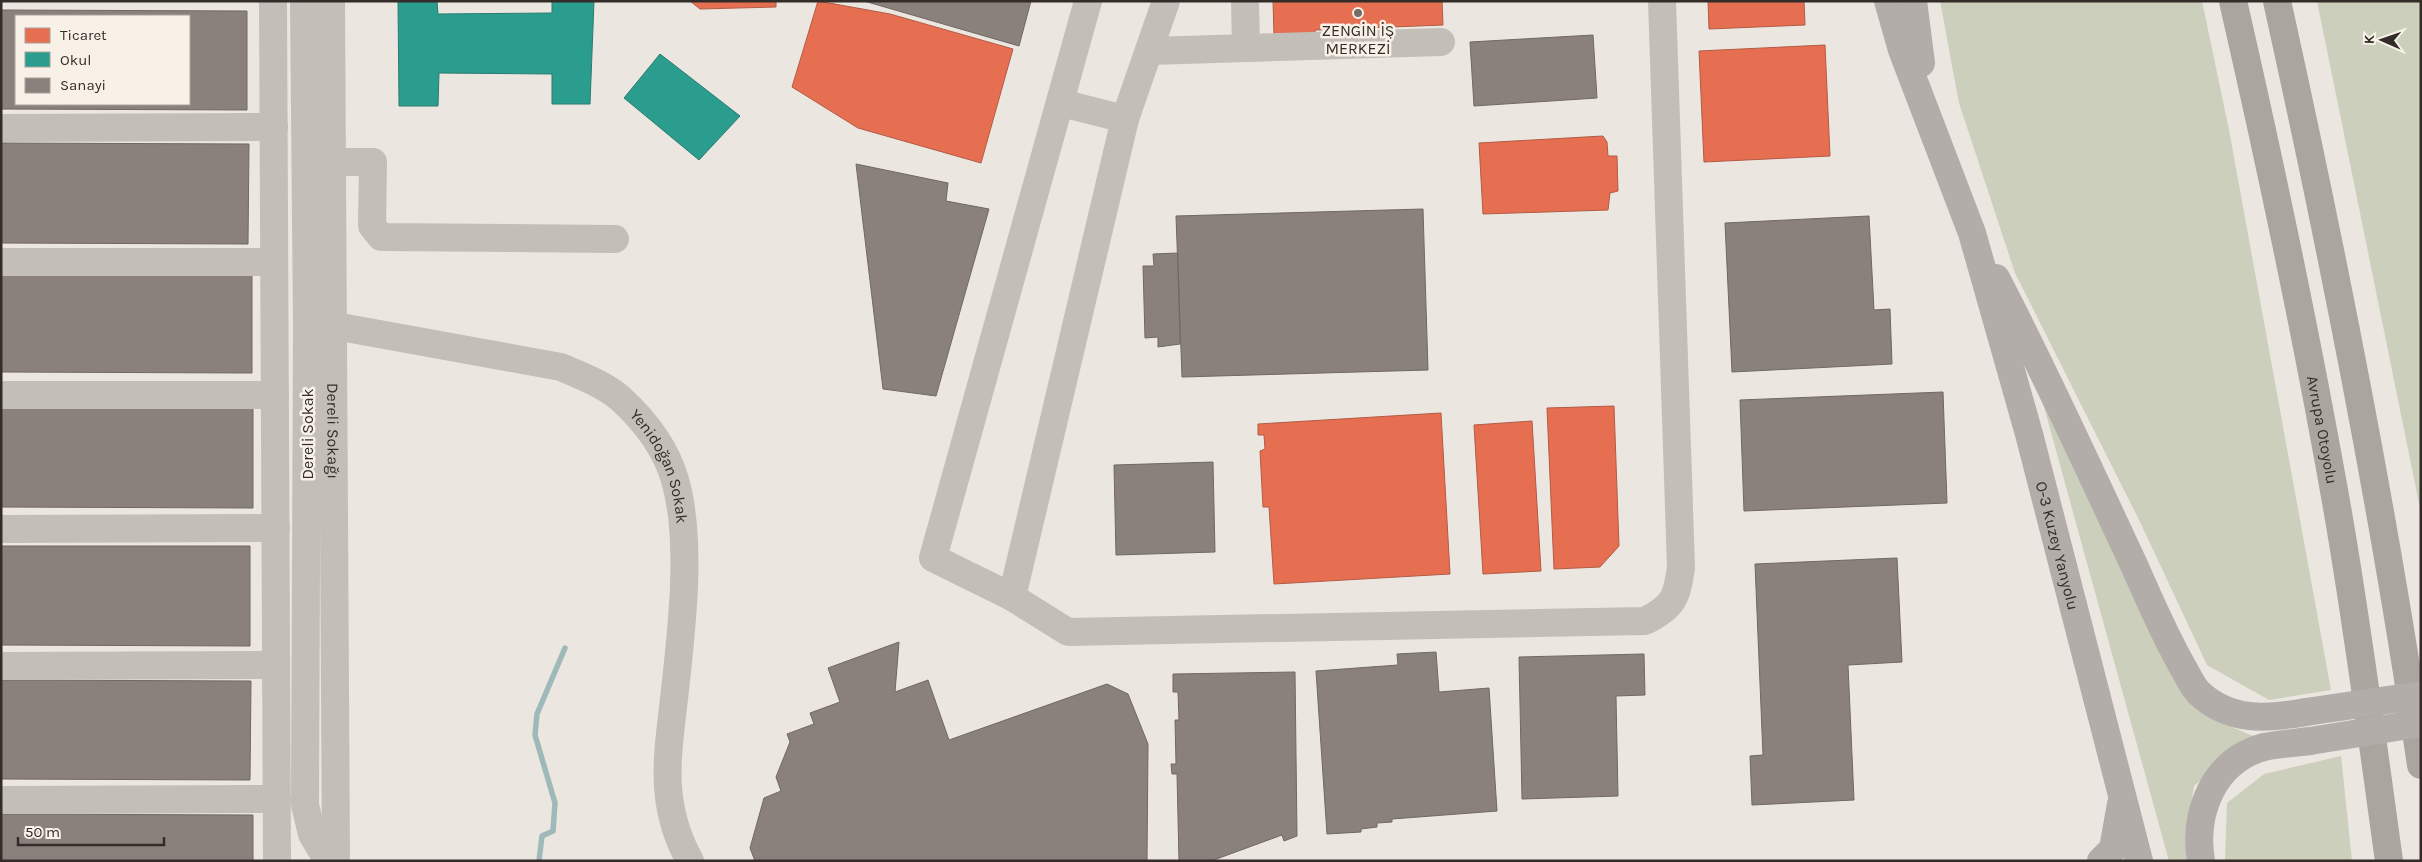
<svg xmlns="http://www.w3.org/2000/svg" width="2422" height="862" font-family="Karla,sans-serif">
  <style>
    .green { fill: #cbcfbc }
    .shops { fill: #e76f51; stroke: #b15b45 }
    .schools { fill: #2a9d8f; stroke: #2d7b70 }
    .industry { fill: #8a817c; stroke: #706863; fill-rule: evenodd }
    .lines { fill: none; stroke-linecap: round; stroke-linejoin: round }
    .stream { stroke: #9fb9ba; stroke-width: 5.5 }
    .minor { stroke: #c4beb9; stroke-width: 28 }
    .major { stroke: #b2ada9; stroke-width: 28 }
    .highway { stroke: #aaa59f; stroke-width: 28 }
    .major-bridge { stroke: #b2ada9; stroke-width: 28 }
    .poi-dot { fill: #746d68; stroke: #f7f1e8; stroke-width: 2 }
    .labels { text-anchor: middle; stroke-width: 5; stroke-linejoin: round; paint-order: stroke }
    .poi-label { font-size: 16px; fill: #342c28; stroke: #f7f1e8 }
    .street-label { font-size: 16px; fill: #342c28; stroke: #f7f1e8 }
  </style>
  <rect width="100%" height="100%" fill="#ebe6e0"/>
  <!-- green -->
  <path class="green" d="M1940,1h262l27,129 102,560 -62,10 -62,-35 -66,-141 -126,-251 -56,-170z
    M2317,1h104v512z
    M2035,374l176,344 42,18 -59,50 -8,45 3,30h-20z
    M2341,756l11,105h-127l2,-58 37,-29z"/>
  <!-- shops -->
  <path class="shops" d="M690,1h86v6l-76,2z
    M818,1l72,13 123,35 -32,114 -123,-35 -66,-41z
    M1273,1h169l1,24 -128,5v5l-41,1z
    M1708,1h96l1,24 -96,4z
    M1825,45l5,111 -126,6 -5,-111z
    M1603,136l4,6 1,14h9l1,35 -8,2 -2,17 -125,4 -4,-71z
    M1614,406l5,140 -19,21 -46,2 -7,-161z
    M1441,413l9,161 -176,10 -5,-77h-6l-3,-56 5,-2 -1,-14h-6v-11z
    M1532,421l9,150 -58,3 -9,-149z"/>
  <!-- schools -->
  <path class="schools" d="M398,1h39l1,13 114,-1v-12h42l-4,103h-38v-30l-113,-1 -1,33h-39z
    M660,54l80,62 -41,44 -75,-62z"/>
  <!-- industry -->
  <path class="industry" d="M864,1h167l-12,45z
    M1,10l246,1v99l-246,-1zM16,16h173v88h-173z
    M1593,35l4,63 -123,8 -4,-64z
    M1,143l248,1 -1,100 -247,-1z
    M856,164l92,19 -2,18 43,8 -53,187 -53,-7z
    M1423,209l5,161 -246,7 -6,-161z
    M1869,216l5,94 16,-1 2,55 -160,8 -7,-149z
    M1178,253l2,91 -22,3v-10l-13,1 -2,-72h11l-1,-12z
    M1,273h251v100l-251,-1z
    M1943,392l4,111 -203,8 -4,-111z
    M1,408h252v100l-252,-1z
    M1213,462l2,90 -99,3 -2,-90z
    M1,546h249v100l-249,-1z
    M1897,558l5,104 -54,3 6,135 -102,5 -2,-49 13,-1 -8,-191z
    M899,642l-4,50 33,-12 21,60 158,-56 21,10 20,50 -1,117h-392l-5,-13 14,-50 17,-7 -5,-14 14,-35 -3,-8 27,-10 -4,-11 30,-11 -12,-34z
    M1436,652l3,40 50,-4 8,123 -105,8v3l-15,1v4l-16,2v3l-34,2 -11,-163 82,-6 -1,-11z
    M1644,654l1,41 -29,1 2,100 -96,3 -3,-142z
    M1295,672l2,164 -13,5 -2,-6 -71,26h-32l-2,-87h-5l-1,-10h5l-1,-44h4l-1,-28h-5v-18z
    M1,680l250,1 -1,99 -249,-1z
    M1,814l252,1v46h-252z"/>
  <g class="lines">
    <!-- stream -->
    <path class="stream" d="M539,861l3,-25 11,-5 2,-28 -20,-68 2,-21 28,-66"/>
    <!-- minor -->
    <g class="minor">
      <path d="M273,1l4,860"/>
      <path d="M304,1l3,325 -2,479 7,29 16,27"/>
      <path id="s1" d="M331,1l5,860"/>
      <path d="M1088,1l-155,557 79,39 113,-478 41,-118"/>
      <path d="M1245,1l1,47"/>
      <path d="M1150,51l291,-9"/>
      <path d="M1061,103l64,16"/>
      <path d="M1,128l273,-1"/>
      <path d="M333,162h40l-1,64 9,11 234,2"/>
      <path d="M1,262h273"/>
      <path id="s2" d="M317,326h18l226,41c20,9 43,17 60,32 24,22 45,50 54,81 18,62 6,155 -1,219 -7,60 -15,106 16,162"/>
      <path d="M1,395h274"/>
      <path d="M1,529l275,-1"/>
      <path d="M1012,597l56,35 577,-11c28,-14 32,-23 36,-54l-19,-566"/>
      <path d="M1,666l275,-1"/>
      <path d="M1,800l276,-1"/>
    </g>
    <!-- major -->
    <g class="major">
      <path id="s3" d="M1888,1l14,49 70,183 57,201 110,427"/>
      <path d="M1913,1l8,62"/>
      <path d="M1996,278c49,94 93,191 138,287 16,36 31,72 51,106 4,7 8,16 14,22 31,29 68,26 107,19"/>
      <path d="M2101,861l12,-12 8,-45"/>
      <path d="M2201,861c-8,-48 12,-100 63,-114 15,-3 31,-4 46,-6"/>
    </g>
    <!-- highway -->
    <g class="highway">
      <path id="s4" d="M2233,1c39,170 75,341 105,512 20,116 35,232 51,348"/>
      <path d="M2277,1c56,253 107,508 144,764"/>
    </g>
    <!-- major-bridge -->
    <path class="major-bridge" d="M2306,712l115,-17
      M2310,741l111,-18"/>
  </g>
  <!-- markers -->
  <circle class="poi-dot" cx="1358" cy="13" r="5"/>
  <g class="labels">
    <!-- poi labels -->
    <g class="poi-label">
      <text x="1358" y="36">ZENGİN İŞ<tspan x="1358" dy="18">MERKEZİ</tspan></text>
    </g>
    <!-- street labels -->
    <g class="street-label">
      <text dy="6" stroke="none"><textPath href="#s4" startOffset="438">Avrupa Otoyolu</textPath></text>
      <text dy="6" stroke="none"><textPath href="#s1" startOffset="430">Dereli Sokağı</textPath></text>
      <text transform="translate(307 434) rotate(-90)" y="6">Dereli Sokak</text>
      <text dy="6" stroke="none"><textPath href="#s2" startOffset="396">Yenidoğan Sokak</textPath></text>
      <text dy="6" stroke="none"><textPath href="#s3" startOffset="571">O-3 Kuzey Yanyolu</textPath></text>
    </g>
  </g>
  <!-- border -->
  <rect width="2422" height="862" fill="none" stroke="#342c28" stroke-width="5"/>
  <!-- legend -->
  <rect x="15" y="15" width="175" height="90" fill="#f7f1e8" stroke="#a9a29b"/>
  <rect x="25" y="28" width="25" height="15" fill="#e76f51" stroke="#a9a29b"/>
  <text x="60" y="40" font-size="15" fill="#342c28">Ticaret</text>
  <rect x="25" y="52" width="25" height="15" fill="#2a9d8f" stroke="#a9a29b"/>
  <text x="60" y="65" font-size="15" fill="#342c28">Okul</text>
  <rect x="25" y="78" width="25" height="15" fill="#8a817c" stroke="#a9a29b"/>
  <text x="60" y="90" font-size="15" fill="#342c28">Sanayi</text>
  <!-- north arrow -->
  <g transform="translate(2382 40) rotate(272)" stroke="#f7f1e8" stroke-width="4" paint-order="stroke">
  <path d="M0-4L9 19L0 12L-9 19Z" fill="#342c28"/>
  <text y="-8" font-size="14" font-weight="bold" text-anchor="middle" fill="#342c28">K</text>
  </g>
  <!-- scale -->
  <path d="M18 837v8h146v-8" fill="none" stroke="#342c28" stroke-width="2.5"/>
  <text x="25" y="837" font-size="15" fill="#342c28" stroke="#f7f1e8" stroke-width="4" paint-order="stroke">50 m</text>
</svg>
